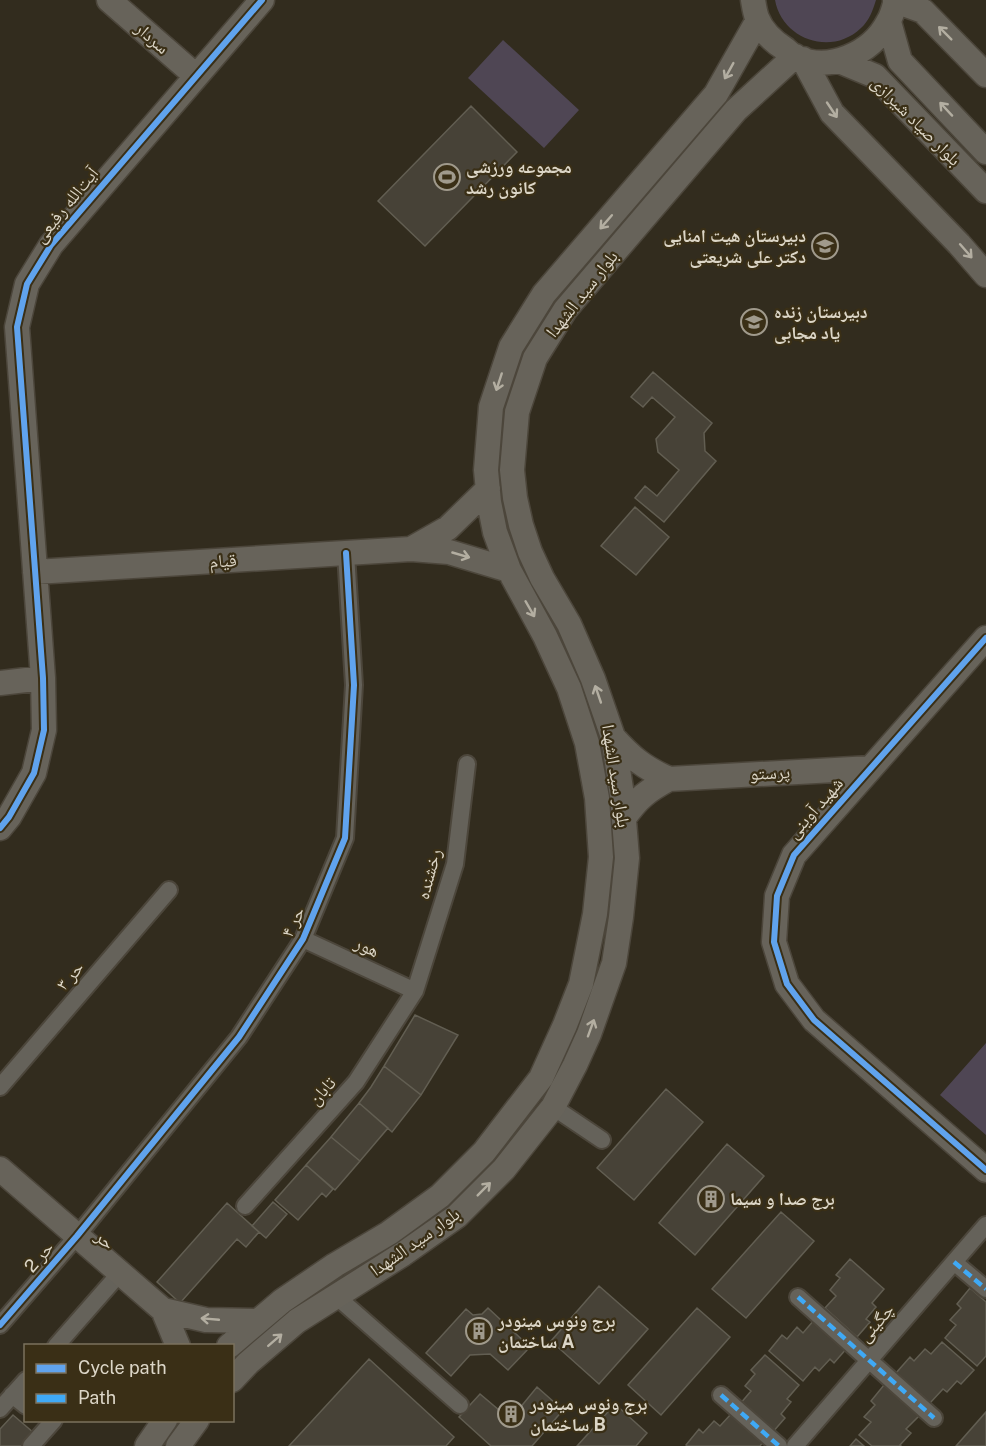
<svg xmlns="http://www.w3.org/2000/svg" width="986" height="1446" font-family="'Public Sans','Noto Naskh Arabic',sans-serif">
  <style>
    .green { fill: #4f4654 }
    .building { fill: #474237; stroke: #625e52; stroke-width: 1.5 }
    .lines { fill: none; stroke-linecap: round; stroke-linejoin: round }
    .street-casing { stroke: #4c463b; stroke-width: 20 }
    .secondary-casing { stroke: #4c463b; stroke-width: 27 }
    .street { stroke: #65625a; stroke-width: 16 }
    .secondary { stroke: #67635a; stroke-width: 24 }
    .quiet { stroke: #3fa9f5; stroke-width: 4.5; stroke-dasharray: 9 4.5; stroke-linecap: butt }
    .cycleway-casing { stroke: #3a2f16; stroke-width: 10 }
    .cycleway { stroke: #60a3ed; stroke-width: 6 }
    .oneway { stroke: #b3aea1 }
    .labels { text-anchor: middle; stroke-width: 4.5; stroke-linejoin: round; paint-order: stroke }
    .street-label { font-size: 18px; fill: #dcd6c7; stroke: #3a2f16 }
    .poi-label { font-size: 18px; font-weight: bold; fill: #dcd6c7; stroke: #3a2f16; text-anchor: start }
  </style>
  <rect width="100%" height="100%" fill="#322c1e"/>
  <!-- green -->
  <path class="green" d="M775,0h101c-3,10 -7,21 -15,28 -30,29 -79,11 -86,-28z
    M503,40l76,70 -35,38 -76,-70z
    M986,1043v92l-46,-40z"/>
  <!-- building -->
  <path class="building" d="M471,106l46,46 -92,94 -47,-45z
    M653,372l59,51 -8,10 1,18 11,10 -52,61 -29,-24 10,-12 12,10 22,-26 -21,-18 -2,-13 19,-22 -23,-20 -9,10 -12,-10z
    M635,507l34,30 -33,38 -35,-29z
    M415,1015l43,20 -37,60 -37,-29z
    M384,1066l37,29 -29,37 -33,-29 12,-16z
    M666,1089l37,33 -69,78 -37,-32z
    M359,1103l29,25 -28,33 -29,-24z
    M331,1137l29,24 -25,29 -29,-25z
    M727,1144l37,32 -69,79 -36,-32z
    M306,1165l27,24 -7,8 -4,-4 -24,27 -23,-20z
    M273,1202l14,12 -21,24 -14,-12z
    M227,1203l32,29 -13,15 -9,-8 -57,64 -23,-21z
    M781,1212l33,29 -68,77 -34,-29z
    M850,1259l34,30 -12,14 4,4 -10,12 4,3 -13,15 -32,-29 11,-12 -6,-6 10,-12 -4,-3z
    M599,1286l49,43 -49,55 -48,-43z
    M970,1288l16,14v54l-9,10 -32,-28 11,-13 -6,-5 11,-12 -4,-4z
    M488,1308l42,39 -22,23 -18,-16 -20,1 -19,21 -25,-23 40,-44 7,6 9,-1z
    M697,1308l33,29 -69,78 -33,-30z
    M814,1320l33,28 -13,15 -4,-4 -11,12 -4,-4 -12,14 -34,-30 13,-16 5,4 10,-12 6,6z
    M942,1342l32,28 -13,14 -4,-3 -10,11 -4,-3 -13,14 -34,-30 14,-16 4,4 11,-12 6,5z
    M765,1355l34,30 -12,14 4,3 -10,12 4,4 -13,15 -32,-29 11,-13 -6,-5 10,-12 -4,-4z
    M369,1359l85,78 -8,9h-157z
    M884,1385l35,31 -13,13 5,4 -11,12 1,1h-29l-13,-11 12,-13 -7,-5 11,-12 -4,-4z
    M537,1387l26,23 -31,36h-41l-32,-29 21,-23 19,16 20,-1z
    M615,1404l32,29 -11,13h-59z
    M986,1412v34h-30z
    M731,1414l32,28 -3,4h-73l-1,-1 13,-16 4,4 11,-12 6,5z
    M13,1415l21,18 -11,13h-23v-17z
    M856,1439l8,7h-14z"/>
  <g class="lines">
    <defs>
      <path id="street" d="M303,939l112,52
        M0,1087l169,-197
        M553,1107l49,33
        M245,1206l111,-124 59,-91 40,-127 12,-100
        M954,1262l32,27
        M336,1296l124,109
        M798,1297l136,121
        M0,1325l77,-89 162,-199 64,-98 42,-101 9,-153 -8,-132
        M56,1346l64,-73
        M12,1395l14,11
        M721,1395l58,51
        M0,1409l26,-29
        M31,1446l23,-26
        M795,1446l191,-221"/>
      <path id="secondary" d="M109,0l87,76
        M753,0c1,6 2,13 4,18 5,13 17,24 28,31 3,3 7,6 11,8 33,16 76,-4 92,-35 4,-6 6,-15 8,-22
        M895,1l28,10 63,64
        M889,22l11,39 86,91
        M803,59l29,54 127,131 27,31
        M839,61l36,15 111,115
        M411,549l37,-21 40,-39
        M35,572l376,-23 38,3 60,18
        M986,638l-192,217 -17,41 -3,46 13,42 27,36 172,150
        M0,683l43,-5
        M613,737c19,21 30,30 56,42
        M624,818c14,-20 23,-27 45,-39l202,-11
        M0,828l9,-11 25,-44 10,-43 -1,-52 -26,-351 10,-43 24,-39 211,-245
        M0,1169l163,141 43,10 52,1
        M163,1310l15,36
        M229,1346l53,-45 53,-36 54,-32 51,-37 44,-44 57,-74 24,-53 16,-41 14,-70 6,-57 -4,-59 -10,-55 -18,-55 -24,-52 -36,-66 -14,-38 -6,-30 -3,-32 5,-63 20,-60 33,-53 172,-200 42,-74
        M232,1380l16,-17 49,-42 106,-67 54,-38 47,-47 49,-62 22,-42 14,-31 25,-71 7,-46 6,-59 -5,-63 -9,-58 -20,-58 -24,-55 -27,-46 -12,-26 -9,-27 -6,-27 -3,-28 5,-58 18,-54 30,-48 171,-200 59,-54
        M147,1446l18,-26
        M178,1446l19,-26"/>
    </defs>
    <!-- street casing -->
    <use href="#street" class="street-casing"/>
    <!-- secondary casing -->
    <use href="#secondary" class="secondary-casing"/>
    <!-- street -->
    <use href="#street" class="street"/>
    <!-- secondary -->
    <use href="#secondary" class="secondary"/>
    <!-- quiet -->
    <path class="quiet" d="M954,1262l32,27
      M798,1297l136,121
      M721,1395l58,51"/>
    <defs>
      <path id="cycleway" d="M986,638l-192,217 -17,41 -3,46 13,42 27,36 172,150
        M0,828l9,-11 25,-44 10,-43 -1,-52 -26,-351 10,-43 24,-39 211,-245
        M0,1325l77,-89 162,-199 64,-98 42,-101 9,-153 -8,-132"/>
    </defs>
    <!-- cycleway casing -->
    <use href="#cycleway" class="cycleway-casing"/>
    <!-- cycleway -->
    <use href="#cycleway" class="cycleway"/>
  </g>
  <!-- one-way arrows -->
  <defs><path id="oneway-shaft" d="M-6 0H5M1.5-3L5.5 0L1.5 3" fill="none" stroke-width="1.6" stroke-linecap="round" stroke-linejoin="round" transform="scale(1.5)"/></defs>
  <g class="oneway">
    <use href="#oneway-shaft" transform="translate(945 33) rotate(-135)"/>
    <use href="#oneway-shaft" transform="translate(729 71) rotate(119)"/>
    <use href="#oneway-shaft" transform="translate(946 109) rotate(-133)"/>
    <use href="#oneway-shaft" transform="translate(832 110) rotate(56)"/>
    <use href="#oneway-shaft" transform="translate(606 222) rotate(131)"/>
    <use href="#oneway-shaft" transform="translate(966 251) rotate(49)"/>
    <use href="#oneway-shaft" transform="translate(499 382) rotate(108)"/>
    <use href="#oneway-shaft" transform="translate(461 555) rotate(16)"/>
    <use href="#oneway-shaft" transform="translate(530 609) rotate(60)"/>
    <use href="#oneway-shaft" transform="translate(598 694) rotate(-109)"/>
    <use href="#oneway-shaft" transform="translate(591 1028) rotate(-70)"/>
    <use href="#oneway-shaft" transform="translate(484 1189) rotate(-45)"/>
    <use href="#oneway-shaft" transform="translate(210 1319) rotate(-175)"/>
    <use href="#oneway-shaft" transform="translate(275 1340) rotate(-41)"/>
  </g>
  <!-- icons -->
  <defs>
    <symbol id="stadium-ring" viewBox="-11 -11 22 22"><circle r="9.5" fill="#3a2f16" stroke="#a09a8c" stroke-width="1.5"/><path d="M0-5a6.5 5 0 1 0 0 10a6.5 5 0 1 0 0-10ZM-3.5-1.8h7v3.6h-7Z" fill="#a09a8c"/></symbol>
    <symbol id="school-ring" viewBox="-11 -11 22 22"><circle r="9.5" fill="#3a2f16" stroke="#a09a8c" stroke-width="1.5"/><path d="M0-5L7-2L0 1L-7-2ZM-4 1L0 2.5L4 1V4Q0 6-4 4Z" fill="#a09a8c"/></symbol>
    <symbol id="building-ring" viewBox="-11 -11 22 22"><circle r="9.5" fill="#3a2f16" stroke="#a09a8c" stroke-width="1.5"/><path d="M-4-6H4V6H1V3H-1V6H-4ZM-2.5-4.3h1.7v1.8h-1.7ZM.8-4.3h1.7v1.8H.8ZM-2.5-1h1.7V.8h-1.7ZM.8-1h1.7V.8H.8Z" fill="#a09a8c"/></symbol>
  </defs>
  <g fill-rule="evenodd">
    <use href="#stadium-ring" x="432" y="162" width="30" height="30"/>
    <use href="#school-ring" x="810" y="231" width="30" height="30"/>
    <use href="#school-ring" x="739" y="307" width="30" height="30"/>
    <use href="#building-ring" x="696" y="1184" width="30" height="30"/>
    <use href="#building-ring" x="464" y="1316" width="30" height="30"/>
    <use href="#building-ring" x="496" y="1399" width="30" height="30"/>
  </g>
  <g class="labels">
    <!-- street labels -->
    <g class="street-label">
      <text transform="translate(152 38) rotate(41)" y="6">سردار</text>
      <text transform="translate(916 121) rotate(45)" y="6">بلوار صیاد شیرازی</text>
      <text transform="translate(66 205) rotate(-51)" y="6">آیت‌الله رفیعی</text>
      <text transform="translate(582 294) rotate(-52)" y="6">بلوار سید الشهدا</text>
      <text transform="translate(223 561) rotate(-4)" y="6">قیام</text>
      <text transform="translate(770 773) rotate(-3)" y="6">پرستو</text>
      <text transform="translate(616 776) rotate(81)" y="6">بلوار سید الشهدا</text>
      <text transform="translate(815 808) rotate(-49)" y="6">شهید آوینی</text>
      <text transform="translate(429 874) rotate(-75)" y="6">رخشنده</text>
      <text transform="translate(293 922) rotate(-64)" y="6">حر ۴</text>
      <text transform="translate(367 947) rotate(25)" y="6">هور</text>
      <text transform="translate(70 976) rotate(-49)" y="6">حر ۳</text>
      <text transform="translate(322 1091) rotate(-48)" y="6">تابان</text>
      <text transform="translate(105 1240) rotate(41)" y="6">حر</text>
      <text transform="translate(415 1242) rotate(-35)" y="6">بلوار سید الشهدا</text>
      <text transform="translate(39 1257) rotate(-49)" y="6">حر 2</text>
      <text transform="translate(876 1323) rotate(-49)" y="6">چگینی</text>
    </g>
    <!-- poi labels -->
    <g class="poi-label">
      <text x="466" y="173">مجموعه ورزشی<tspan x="466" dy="21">کانون رشد</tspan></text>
      <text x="806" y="242" text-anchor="end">دبیرستان هیت امنایی<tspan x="806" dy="21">دکتر علی شریعتی</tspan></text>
      <text x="774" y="318">دبیرستان زنده<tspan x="774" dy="21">یاد مجابی</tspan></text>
      <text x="730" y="1205">برج صدا و سیما</text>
      <text x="498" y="1327">برج ونوس مینودر<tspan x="498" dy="21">ساختمان A</tspan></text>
      <text x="530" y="1410">برج ونوس مینودر<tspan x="530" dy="21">ساختمان B</tspan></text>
    </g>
  </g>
  <!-- legend -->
  <rect x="24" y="1344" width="210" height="78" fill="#3a2f16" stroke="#7b725d" stroke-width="1.5"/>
  <rect x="36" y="1364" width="30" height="9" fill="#60a3ed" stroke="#7b725d" stroke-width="1.5"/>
  <text x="78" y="1374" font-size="18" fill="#dcd6c7">Cycle path</text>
  <rect x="36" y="1394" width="30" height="9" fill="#3fa9f5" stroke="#7b725d" stroke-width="1.5"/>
  <text x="78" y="1404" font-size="18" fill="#dcd6c7">Path</text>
</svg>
